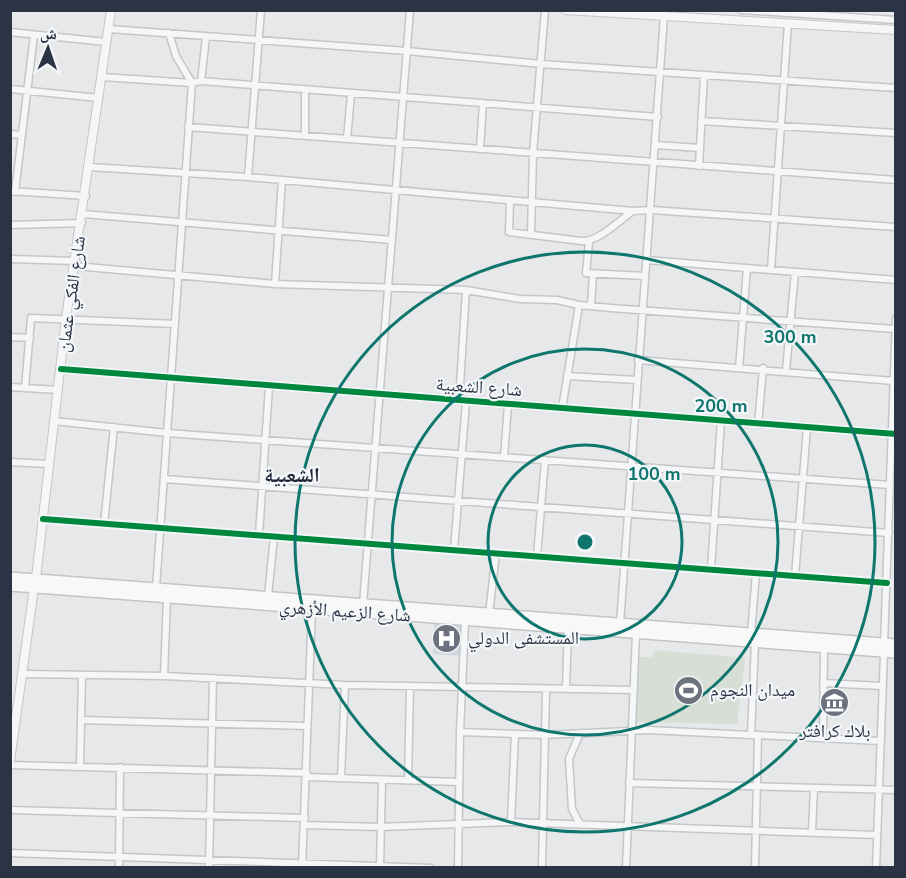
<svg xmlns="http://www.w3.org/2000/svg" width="906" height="878" font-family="'Nunito Sans','Noto Naskh Arabic',sans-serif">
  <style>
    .built { fill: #d4d7dd }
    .green { fill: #d6ded6 }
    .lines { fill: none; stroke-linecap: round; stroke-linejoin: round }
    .minor-casing { stroke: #c4c6c8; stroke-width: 9 }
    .tertiary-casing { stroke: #c4c6c8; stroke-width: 10 }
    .primary-casing { stroke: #c2c5c8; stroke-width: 12 }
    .minor { stroke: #f5f6f7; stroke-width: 6 }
    .tertiary { stroke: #f5f6f7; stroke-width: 8 }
    .primary { stroke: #f8f8f8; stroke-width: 9 }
    .cycleway-casing { stroke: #f4f6f9; stroke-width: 10 }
    .cycleway { stroke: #00873e; stroke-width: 6 }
    .ring { fill: none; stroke: #0f766e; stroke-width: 3 }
    .labels { text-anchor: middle; stroke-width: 4.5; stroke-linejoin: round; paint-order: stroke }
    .street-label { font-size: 18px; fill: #2b3445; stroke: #f4f6f9 }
    .poi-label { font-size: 18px; fill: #2b3445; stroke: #f4f6f9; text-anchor: start }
    .neighbourhood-label { font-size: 20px; font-weight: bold; fill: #1d2536; stroke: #f4f6f9 }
    .centre { fill: #0f766e; stroke: #f4f6f9; stroke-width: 3 }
    .ring-label { font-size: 18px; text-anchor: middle; font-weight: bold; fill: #0f766e; stroke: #f4f6f9; stroke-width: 4.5; stroke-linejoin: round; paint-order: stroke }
  </style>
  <rect width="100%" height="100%" fill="#e6e8ea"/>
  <!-- built -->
  <path class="built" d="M434,620l28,2 -1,34 -28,-2z"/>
  <!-- green -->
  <path class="green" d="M655,650l90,8 -8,66 -101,-2 2,-65h14z"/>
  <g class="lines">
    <defs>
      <path id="minor" d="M741,10l155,10
        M109,29l298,22 134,13 355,24
        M10,32l96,10
        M102,77l90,6 9,-2 457,36
        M201,81l5,-44
        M10,89l89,9
        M701,121l195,12
        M188,127l708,53
        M10,134l12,1
        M305,135v-45
        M347,139l4,-45
        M656,145l44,3
        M480,149l3,-46
        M699,166l5,-91
        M90,167l158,10 385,34 18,-1 245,17
        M248,177l13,-167
        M10,191l76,5
        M15,192l19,-157
        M510,202l-1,30 72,9c18,1 37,-20 52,-30
        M83,214l309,26
        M10,225l72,-2
        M531,235l2,-82 12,-143
        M589,242l-3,31 59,3
        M10,259l66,2
        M647,260l249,20
        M75,266l200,18 191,6 54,9 37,1 22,5 32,3 284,21
        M771,270l17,-247
        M275,284l7,-104
        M591,306l2,-32
        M10,337l20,1
        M638,360l256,21
        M739,368l8,-100
        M786,371l9,-99
        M567,376l70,4
        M10,387l48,3
        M25,388l6,-70 144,6
        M459,401l7,-111
        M562,409l17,-104
        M54,421l113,12 723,52
        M758,424l5,-56
        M504,457l4,-52
        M10,462l39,2
        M164,479l725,54
        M43,519l844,64
        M104,524l10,-97
        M259,535l10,-149
        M454,550l12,-148
        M537,556l8,-96
        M711,569l10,-148
        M795,576l12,-148
        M156,588l36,-505 -16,-27 -7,-23
        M268,596l6,-59
        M363,604l47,-594
        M489,614l7,-61
        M620,624l44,-608
        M751,634l5,-61
        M755,643l-4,92h7l-3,133
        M884,644l12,-326
        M23,674l141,2 181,9 289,5
        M164,676l3,-78
        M823,683l59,3
        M566,689l2,-61
        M81,720l226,6
        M460,732l85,3 104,-5 102,5
        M580,733l-11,26 3,50 8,15
        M758,735l123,6
        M823,738l1,-88
        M10,765l297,8
        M80,766l2,-91
        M307,777l152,5
        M341,778l4,-93
        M408,781l2,-95
        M629,783l267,7
        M10,810l295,8
        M511,822l4,-88
        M305,825l75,2 131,-5 366,13
        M812,831l2,-43
        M10,853l421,15
        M380,867l2,-87
        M119,868l1,-101
        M209,868l4,-190
        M302,868l10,-259
        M458,868l2,-136 5,-111
        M542,868l4,-179
        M626,868l10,-234
        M876,868l8,-215"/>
      <path id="tertiary" d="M566,10l330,20
        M61,369l835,65
        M36,578l30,-260 45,-308
        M10,761l24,-173"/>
      <path id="primary" d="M10,577l886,67
        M10,586l886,67"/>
    </defs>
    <!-- minor casing -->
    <use href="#minor" class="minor-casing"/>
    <!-- tertiary casing -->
    <use href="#tertiary" class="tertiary-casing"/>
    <!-- primary casing -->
    <use href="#primary" class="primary-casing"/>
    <!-- minor -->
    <use href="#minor" class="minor"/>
    <!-- tertiary -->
    <use href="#tertiary" class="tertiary"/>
    <!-- primary -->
    <use href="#primary" class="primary"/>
    <defs>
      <path id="cycleway" d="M61,369l835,65
        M43,519l844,64"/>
    </defs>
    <!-- cycleway casing -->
    <use href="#cycleway" class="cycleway-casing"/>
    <!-- cycleway -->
    <use href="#cycleway" class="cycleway"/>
  </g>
  <!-- distance rings -->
  <g class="ring">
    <circle cx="585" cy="542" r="97"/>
    <circle cx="585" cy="542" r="193"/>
    <circle cx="585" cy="542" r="290"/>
  </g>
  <!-- icons -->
  <defs>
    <symbol id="hospital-disc" viewBox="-11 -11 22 22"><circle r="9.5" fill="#6c737f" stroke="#f4f6f9"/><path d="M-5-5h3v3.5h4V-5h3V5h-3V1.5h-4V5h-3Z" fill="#fff"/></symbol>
    <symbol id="stadium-disc" viewBox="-11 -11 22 22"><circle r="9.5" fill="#6c737f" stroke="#f4f6f9"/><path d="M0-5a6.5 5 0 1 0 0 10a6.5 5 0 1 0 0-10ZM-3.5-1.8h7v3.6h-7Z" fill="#fff"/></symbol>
    <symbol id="museum-disc" viewBox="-11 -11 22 22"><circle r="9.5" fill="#6c737f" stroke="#f4f6f9"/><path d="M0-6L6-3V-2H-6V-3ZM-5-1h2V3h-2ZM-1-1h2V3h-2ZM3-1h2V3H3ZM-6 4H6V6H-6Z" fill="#fff"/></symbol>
  </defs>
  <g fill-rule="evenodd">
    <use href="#hospital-disc" x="430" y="622" width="33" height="33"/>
    <use href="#stadium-disc" x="672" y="674" width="33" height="33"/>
    <use href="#museum-disc" x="818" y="686" width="33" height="33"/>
  </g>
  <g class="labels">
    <!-- street labels -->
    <g class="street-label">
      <text transform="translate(71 294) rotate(-82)" y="6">شارع الفكي عثمان</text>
      <text transform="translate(479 387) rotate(4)" y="6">شارع الشعبية</text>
      <text transform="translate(345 611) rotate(4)" y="6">شارع الزعيم الأزهري</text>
    </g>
    <!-- poi labels -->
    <g class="poi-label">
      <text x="468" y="644">المستشفى الدولي</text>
      <text x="710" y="696">ميدان النجوم</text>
      <text x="835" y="737" text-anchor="middle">بلاك كرافتر</text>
    </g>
    <!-- neighbourhood labels -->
    <g class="neighbourhood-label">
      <text x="292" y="482">الشعبية</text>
    </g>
  </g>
  <circle cx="585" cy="542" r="9" class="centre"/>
  <g class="ring-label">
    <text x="790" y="343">300 m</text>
    <text x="721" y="412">200 m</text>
    <text x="654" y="480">100 m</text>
  </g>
  <!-- border -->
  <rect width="906" height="878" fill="none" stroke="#2b3445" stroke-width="24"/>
  <!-- north arrow -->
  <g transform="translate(48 48) rotate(2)" stroke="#f4f6f9" stroke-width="4.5" paint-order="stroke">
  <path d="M0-4.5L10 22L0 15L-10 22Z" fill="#2b3445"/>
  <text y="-9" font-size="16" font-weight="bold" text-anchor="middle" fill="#2b3445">ش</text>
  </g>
</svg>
